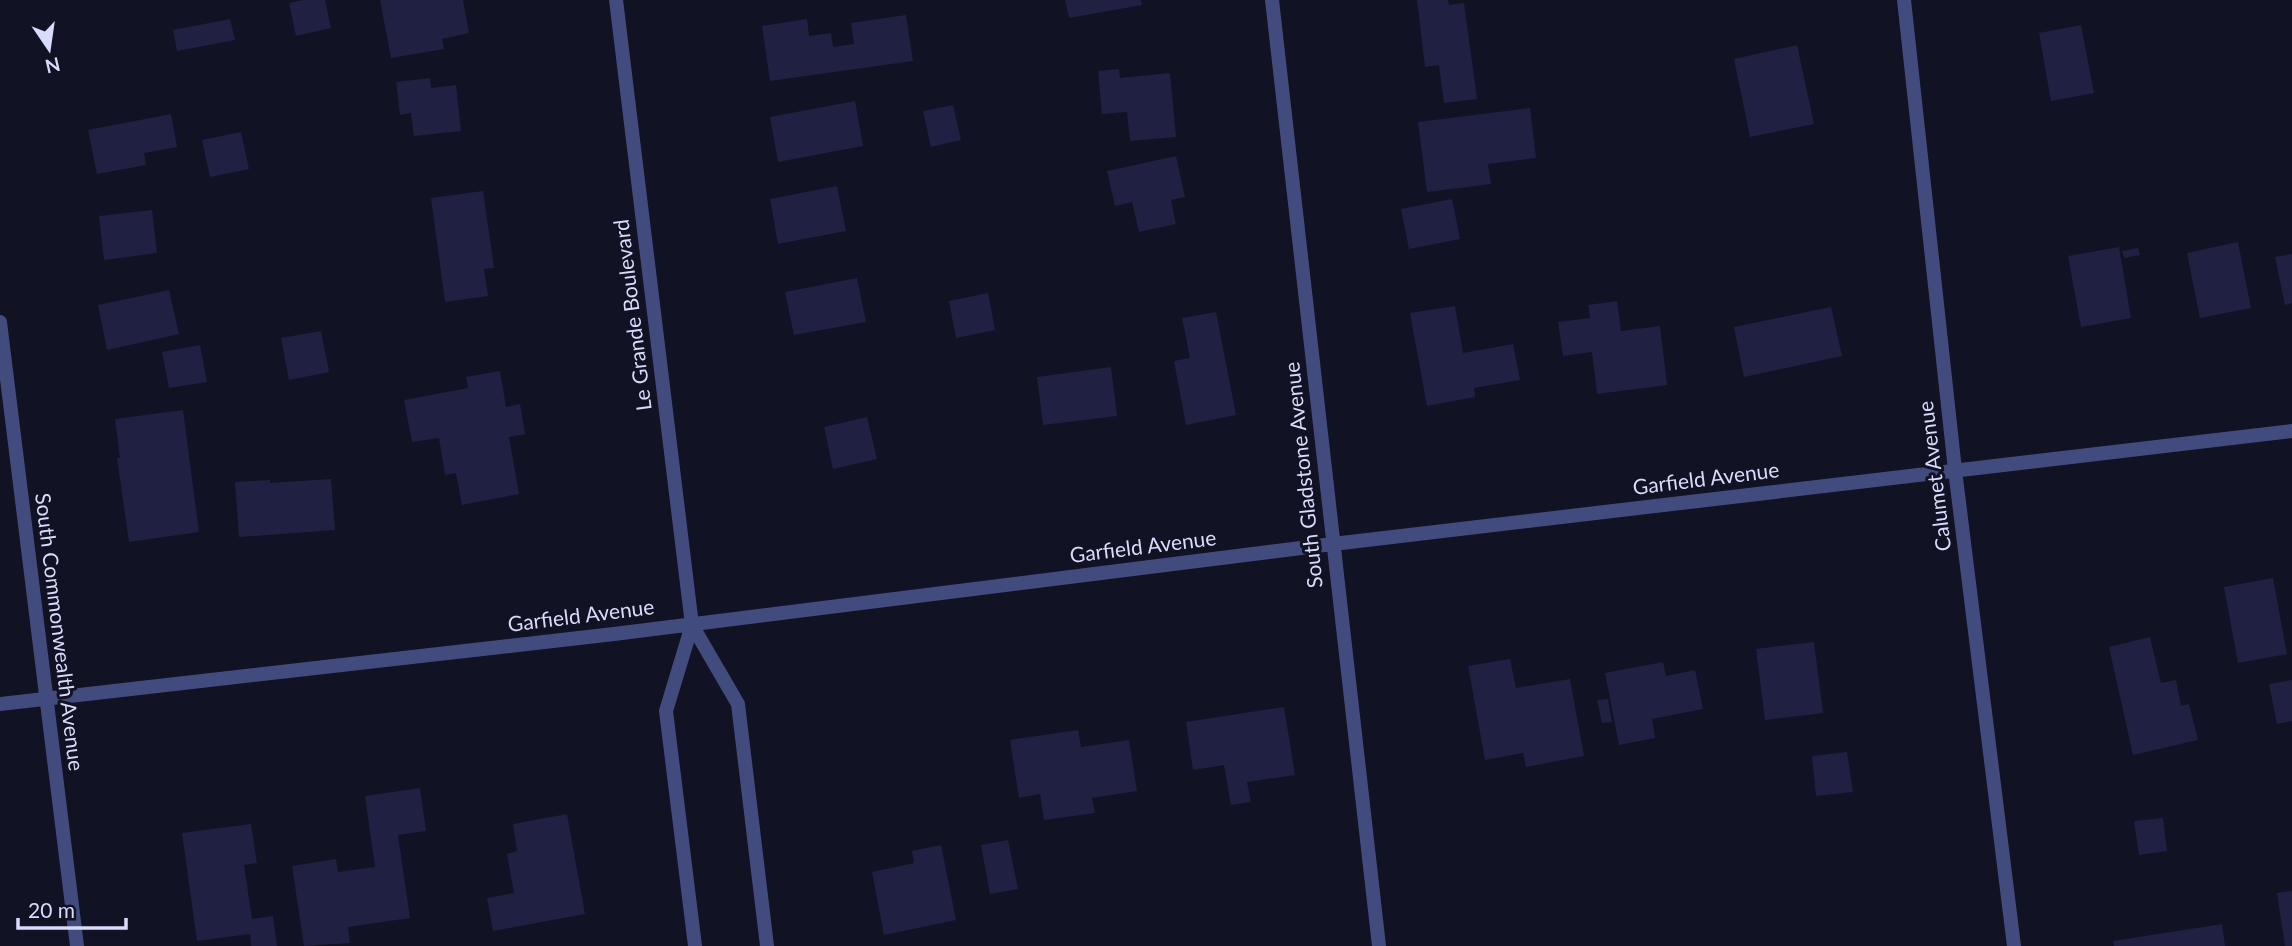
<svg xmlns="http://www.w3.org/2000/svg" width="2292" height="946" font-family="Lato,sans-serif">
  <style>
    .building { fill: #202043 }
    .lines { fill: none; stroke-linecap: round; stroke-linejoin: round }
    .street { stroke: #424b7d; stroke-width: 14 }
    .labels { text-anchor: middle; stroke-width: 6; stroke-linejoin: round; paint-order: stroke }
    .street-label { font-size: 21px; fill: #d9dbfb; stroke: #111224 }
  </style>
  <rect width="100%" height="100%" fill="#111224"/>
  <!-- building -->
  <path class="building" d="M303,0h22l6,28 -35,8 -7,-33z
    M380,0h83l6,33 -27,6 2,10 -53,9z
    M1065,0h76l1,5 -73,13z
    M1417,0h31l1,5 15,-2 13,96 -33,4 -5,-38 -14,2z
    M906,15l7,46 -143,20 -8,-55 45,-7 2,17 22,-3 2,14 21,-3 -3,-21z
    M230,19l5,21 -58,11 -4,-21z
    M2081,25l13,68 -43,8 -12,-68z
    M1797,45l17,79 -64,13 -16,-78z
    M1119,69l1,9 50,-5 6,64 -46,4 -3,-29 -25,2 -4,-43z
    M430,78l1,10 25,-3 5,46 -47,5 -3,-23 -11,2 -4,-33z
    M855,101l8,45 -85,16 -8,-45z
    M953,105l8,35 -30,7 -8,-36z
    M1530,108l6,50 -48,6 3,20 -64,8 -9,-70z
    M171,114l6,33 -33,6 2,12 -49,9 -9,-44z
    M241,132l8,37 -39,8 -8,-37z
    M1176,156l9,41 -14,3 5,24 -37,8 -7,-30 -17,4 -8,-35z
    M837,186l9,45 -68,13 -8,-45z
    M483,191l11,77 -10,1 4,27 -43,6 -14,-104z
    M1452,199l8,40 -51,10 -8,-40z
    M152,210l5,43 -53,7 -5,-44z
    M2238,242l13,66 -51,10 -13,-65z
    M2119,247l12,71 -50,9 -13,-71z
    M2138,248l2,7 -16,3 -2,-7z
    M2292,254v49l-7,2 -10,-48z
    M857,278l9,44 -72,13 -9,-43z
    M169,290l10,44 -72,16 -9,-45z
    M988,293l7,37 -39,8 -7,-37z
    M1617,301l4,30 39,-5 7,59 -70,9 -5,-42 -29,4 -5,-34 32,-4 -2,-13z
    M1455,306l8,47 50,-9 7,36 -46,8 1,9 -48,9 -17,-93z
    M1831,307l11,49 -98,21 -10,-50z
    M1216,312l20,103 -50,10 -12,-64 16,-3 -8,-40z
    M321,331l8,41 -40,8 -8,-42z
    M200,345l7,37 -38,6 -7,-36z
    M1111,367l6,49 -74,9 -6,-48z
    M500,371l6,36 14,-3 5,30 -16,3 10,57 -57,11 -6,-32 -11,2 -6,-37 -27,4 -8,-42 64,-12 -2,-11z
    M183,410l16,122 -70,10 -12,-84h3l-5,-39z
    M867,417l10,42 -44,10 -9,-42z
    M331,479l4,51 -96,7 -4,-55 35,-2v3z
    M2273,578l14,76 -49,9 -14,-76z
    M2150,637l11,46 15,-3 5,26 8,-2 9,36 -65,15 -24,-108z
    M1814,642l9,71 -58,7 -9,-71z
    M1510,659l6,29 54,-9 14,77 -58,11 -3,-14 -38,7 -17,-94z
    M1663,662l3,14 29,-6 8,39 -51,10 3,19 -36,7 -14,-72z
    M2292,680v41l-15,3 -8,-40z
    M1608,699l4,23 -10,1 -5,-23z
    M1284,707l11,68 -48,7 4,20 -20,3 -7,-40 -31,5 -7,-48z
    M1078,730l3,17 48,-7 8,51 -45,7 3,15 -51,7 -4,-26 -21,4 -9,-58z
    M1847,752l6,40 -37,4 -4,-40z
    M420,788l6,43 -28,4 12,83 -62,9 2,16 -46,3 -12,-80 44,-7 2,13 37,-5 -10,-71z
    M567,814l18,100 -92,17 -6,-33 27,-5 -7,-39 10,-3 -4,-27z
    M2163,818l4,33 -28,4 -5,-34z
    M251,824l6,39 -13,2 8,54 21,-3 4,30h-26l-1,-12 -53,7 -15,-108z
    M1008,840l10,49 -28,5 -9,-49z
    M941,845l15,75 -72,15 -12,-63 42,-9 -2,-12z
    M2292,891v55h-7l-8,-53z
    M2222,924l3,22h-111l-1,-5z"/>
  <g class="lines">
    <!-- street -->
    <path class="street" d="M616,0l76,625 46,79 29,242
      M1272,0l107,946
      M1904,0l51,470 59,476
      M0,322l77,624
      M692,625l-26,86 29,235
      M0,704l614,-70 719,-90 959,-113"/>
  </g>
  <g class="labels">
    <!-- street labels -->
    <g class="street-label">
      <text transform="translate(633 315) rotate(-97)" y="7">Le Grande Boulevard</text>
      <text transform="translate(1304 475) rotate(-96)" y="7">South Gladstone Avenue</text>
      <text transform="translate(1935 476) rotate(-97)" y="7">Calumet Avenue</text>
      <text transform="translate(1706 479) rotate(-7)" y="7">Garfield Avenue</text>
      <text transform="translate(1143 547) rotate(-7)" y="7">Garfield Avenue</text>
      <text transform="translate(581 616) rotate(-7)" y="7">Garfield Avenue</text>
      <text transform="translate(59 632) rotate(83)" y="7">South Commonwealth Avenue</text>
    </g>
  </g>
  <!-- north arrow -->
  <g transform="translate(49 49) rotate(167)" stroke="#111224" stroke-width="5" paint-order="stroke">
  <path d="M0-5L12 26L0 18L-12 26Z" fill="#d9dbfb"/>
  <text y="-10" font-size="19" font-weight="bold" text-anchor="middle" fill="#d9dbfb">N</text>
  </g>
  <!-- scale -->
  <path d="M18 918v10h108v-10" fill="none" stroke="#d9dbfb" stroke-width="3.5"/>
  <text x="28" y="918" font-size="21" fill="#d9dbfb" stroke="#111224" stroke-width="5" paint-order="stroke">20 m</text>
</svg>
